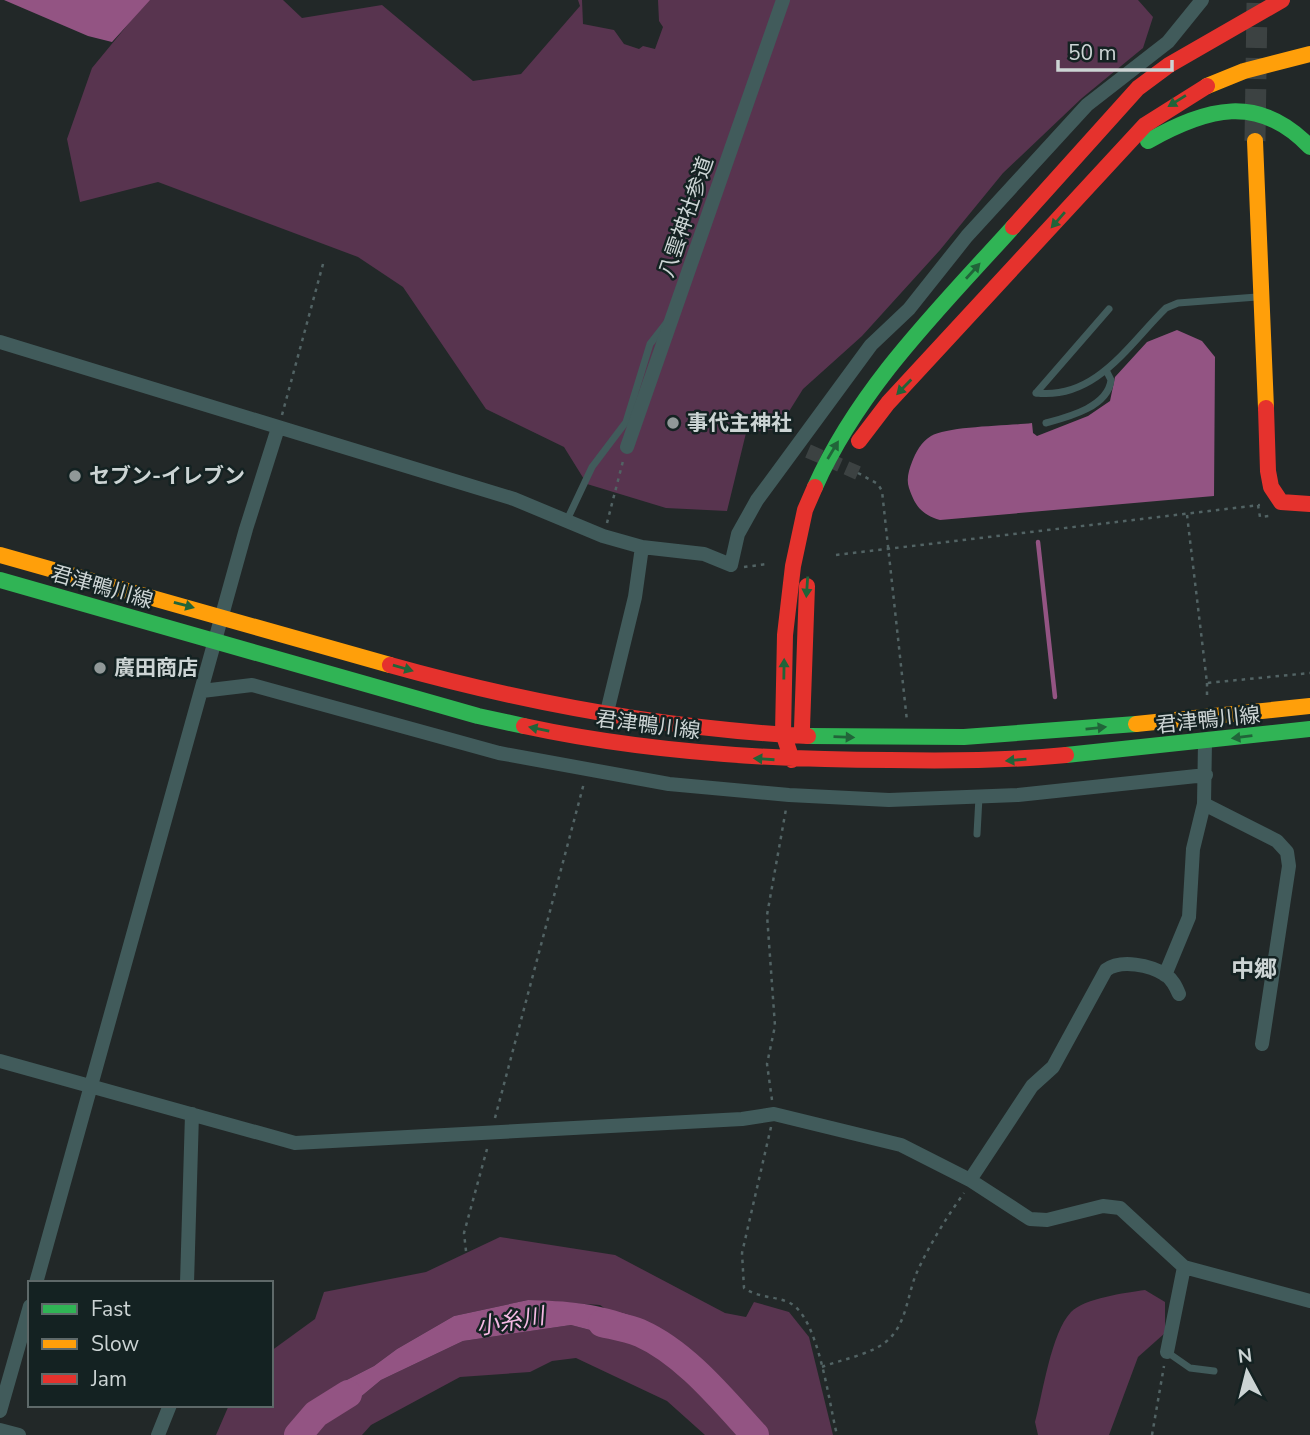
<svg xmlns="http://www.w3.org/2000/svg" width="1310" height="1435" font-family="'Nunito Sans','Noto Sans JP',sans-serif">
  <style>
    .green { fill: #58344f; fill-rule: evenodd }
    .water { fill: #935483 }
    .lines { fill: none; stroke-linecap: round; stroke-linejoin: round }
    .stream { stroke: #935483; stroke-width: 4.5 }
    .river { stroke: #935483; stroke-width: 28 }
    .street-tunnel { stroke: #3c4242; stroke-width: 14; stroke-dasharray: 14 7; stroke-linecap: butt }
    .secondary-tunnel { stroke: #3c4242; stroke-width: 21; stroke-dasharray: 21 10; stroke-linecap: butt }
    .path { stroke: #526364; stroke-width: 2.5; stroke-dasharray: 3.5 5; stroke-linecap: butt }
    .lane { stroke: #415b5b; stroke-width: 7 }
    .street { stroke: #415b5b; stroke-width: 14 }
    .fast { stroke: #30b455; stroke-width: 16 }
    .slow { stroke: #ff9f0a; stroke-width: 16 }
    .jam { stroke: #e5322d; stroke-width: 16 }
    .oneway { fill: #216439 }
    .poi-dot { fill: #909898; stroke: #142222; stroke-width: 2.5 }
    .labels { text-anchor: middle; stroke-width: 5; stroke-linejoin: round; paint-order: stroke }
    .street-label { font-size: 21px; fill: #ccd4d4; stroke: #142222 }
    .poi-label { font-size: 21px; font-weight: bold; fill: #ccd4d4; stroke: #142222; text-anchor: start }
    .neighbourhood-label { font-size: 23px; font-weight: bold; fill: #ccd4d4; stroke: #142222 }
    .water-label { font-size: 23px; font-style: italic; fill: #f5bae4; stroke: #142222 }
  </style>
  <rect width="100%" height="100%" fill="#222828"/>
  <!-- green -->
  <path class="green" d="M148,0h135l19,18 80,-13 91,76 48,-7 59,-68 -2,-6h4l1,24 31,6 10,14 15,5 4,-3 12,3 8,-22 -4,-6 -1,-21h480l15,17 -10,31 -61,50 -79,75 -63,77 -78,86 -59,53 -25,40 -32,4 -19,78 -61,-3 -79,-24 -23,-37 -78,-38 -83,-122 -45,-30 -200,-75 -78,20 -13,-63 25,-71z
    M500,1237l115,18 110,58 21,4 8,-15 35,10 20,25 24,98h-128l-38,-34 -91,-43 -24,3 -22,11 -70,5 -89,48 -9,10h-146l13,-30h42v-54l44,-32 9,-27 102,-20zM528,1300l72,5 40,28 -27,3 -42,-11 -108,16 -82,39 -29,24 -27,8 -1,-12 13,-15 37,-19 23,-17 57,-33z
    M1145,1290l20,12v31l-27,24 -29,78h-71l-3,-13c8,-29 16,-89 36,-110 14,-14 54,-19 74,-22z"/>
  <!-- water -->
  <path class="water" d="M4,0h146l-38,42 -24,-6z
    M1177,330l25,11 13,16 -1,139 -274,24c-18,-5 -25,-14 -31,-32 -3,-9 0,-18 3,-26 4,-10 9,-20 19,-26 17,-10 77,-10 101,-13l1,10 4,3 51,-20 22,-15 5,-24 32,-35z
    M528,1300c38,1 72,3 108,18l4,15 -27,3 -42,-11 -108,16 -82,39 -29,24 -33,12 -4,-6 22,-25 37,-19 23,-17 57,-33z"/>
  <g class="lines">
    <!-- stream -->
    <path class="stream" d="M1038,542l17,155"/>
    <!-- river -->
    <path class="river" d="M602,1323c13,3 26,5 38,10 45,20 82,66 115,102
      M298,1435l18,-21 32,-20"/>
    <!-- street-tunnel -->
    <path class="street-tunnel" d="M808,451l50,22"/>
    <!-- secondary-tunnel -->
    <path class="secondary-tunnel" d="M1255,141l2,-138"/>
    <!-- path -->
    <path class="path" d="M282,415l41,-151
      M858,473l20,11 4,7 25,230
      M1258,505l2,12 9,-1
      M1187,515l20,168 103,-10
      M607,523l16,-62
      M836,555l424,-50
      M744,567l23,-3
      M1207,683v14
      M772,1100l-5,-36 8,-38 -8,-111 19,-106
      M495,1118l89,-335
      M771,1127l-29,126 2,35c14,10 32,8 46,15 29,15 39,101 47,132
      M466,1251l-2,-18 23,-84
      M822,1367c20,-8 54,-13 69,-30 16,-17 17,-45 26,-65 13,-28 29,-54 47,-79
      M1152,1435l12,-69"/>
    <!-- lane -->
    <path class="lane" d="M1036,393c60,7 93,-49 130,-85l12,-5 79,-6
      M1036,393l73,-84
      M1046,423c22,-6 62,-16 65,-43l-4,-8
      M567,520l25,-53 34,-45 24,-78 18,-23
      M977,834l2,-37
      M1167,1352l23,16 24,3"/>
    <!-- street -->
    <path class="street" d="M0,342l514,157 89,37 39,11 62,7 27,11 7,-31 19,-34 114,-155 38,-36 58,-73 120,-131 81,-63 34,-42
      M627,447l156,-447
      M202,691l50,-6 247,68 170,31 120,11 100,5 129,-5 188,-20
      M607,712l28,-115 7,-50
      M1204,804l73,37 10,11 2,14 -27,178
      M1165,975l24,-58 4,-68 11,-45 1,-62
      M0,1061l295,82 447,-24 32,-5 127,31 69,35 60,39 17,1 56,-14 17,2 64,59 126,34
      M970,1180l62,-94 21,-19 53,-97c15,-11 44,-5 60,5 7,5 10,12 13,19
      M36,1283l210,-754 32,-101
      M187,1283l5,-169
      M1167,1352l17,-85
      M0,1411l30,-105
      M0,1430l19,5
      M158,1435l12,-30"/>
    <!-- fast -->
    <path class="fast" d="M1148,141c59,-33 110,-48 162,6
      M815,487c45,-101 125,-179 198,-260
      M0,580l478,136 46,10
      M808,736l156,1 172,-13
      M1066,755l244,-26"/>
    <!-- slow -->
    <path class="slow" d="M1207,86l37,-15 66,-17
      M1255,141l11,267
      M0,555l390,110
      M1136,724l174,-18"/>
    <!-- jam -->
    <path class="jam" d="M1013,227l125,-139 31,-23 113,-65
      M1266,408l2,63 3,16 10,15 29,2
      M859,441l29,-38 257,-278 62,-39
      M390,665c136,38 278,64 418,71
      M524,726c120,26 243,34 366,34 59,1 117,1 176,-5
      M802,728l5,-142
      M792,760l-9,-27 2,-98 8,-69 12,-56 10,-23"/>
  </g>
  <!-- one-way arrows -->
  <defs><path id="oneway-solid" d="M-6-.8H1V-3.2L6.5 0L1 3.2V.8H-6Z" transform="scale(1.75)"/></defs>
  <g class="oneway">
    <use href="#oneway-solid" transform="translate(1177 101) rotate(148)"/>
    <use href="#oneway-solid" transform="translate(1058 220) rotate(131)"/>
    <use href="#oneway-solid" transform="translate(973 271) rotate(-48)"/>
    <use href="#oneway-solid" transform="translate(904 387) rotate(134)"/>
    <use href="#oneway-solid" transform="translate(833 450) rotate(-59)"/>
    <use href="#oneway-solid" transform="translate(807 587) rotate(94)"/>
    <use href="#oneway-solid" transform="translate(184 605) rotate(15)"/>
    <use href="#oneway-solid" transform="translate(403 668) rotate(16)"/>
    <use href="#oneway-solid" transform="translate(784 669) rotate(-89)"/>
    <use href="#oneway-solid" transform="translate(1096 728) rotate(-6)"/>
    <use href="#oneway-solid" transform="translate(539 729) rotate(-168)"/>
    <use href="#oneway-solid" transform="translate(844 737) rotate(2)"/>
    <use href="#oneway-solid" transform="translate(1242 737) rotate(173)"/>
    <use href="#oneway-solid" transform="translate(764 759) rotate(-176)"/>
    <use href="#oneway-solid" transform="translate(1016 760) rotate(175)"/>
  </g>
  <!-- markers -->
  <g class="poi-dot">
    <circle cx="673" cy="423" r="7"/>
    <circle cx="75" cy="476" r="7"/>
    <circle cx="100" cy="668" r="7"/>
  </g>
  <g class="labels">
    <!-- street labels -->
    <g class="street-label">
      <text transform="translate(686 217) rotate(-71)" y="7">八雲神社参道</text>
      <text transform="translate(102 587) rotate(16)" y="7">君津鴨川線</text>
      <text transform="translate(1208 720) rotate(-6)" y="7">君津鴨川線</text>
      <text transform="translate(648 725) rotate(7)" y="7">君津鴨川線</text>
    </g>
    <!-- poi labels -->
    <g class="poi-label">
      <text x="687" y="430">事代主神社</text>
      <text x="89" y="483">セブン-イレブン</text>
      <text x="114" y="675">廣田商店</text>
    </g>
    <!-- neighbourhood labels -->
    <g class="neighbourhood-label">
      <text x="1254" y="977">中郷</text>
    </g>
    <!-- water labels -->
    <g class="water-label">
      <text transform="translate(510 1321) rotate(-10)" y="8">小糸川</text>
    </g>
  </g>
  <!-- legend -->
  <rect x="28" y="1281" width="245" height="126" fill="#142222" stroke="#5e6969" stroke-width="2"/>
  <rect x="42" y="1304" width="35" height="10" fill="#30b455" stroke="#5e6969" stroke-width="2"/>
  <text x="91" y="1316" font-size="21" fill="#ccd4d4">Fast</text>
  <rect x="42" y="1339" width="35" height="10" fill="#ff9f0a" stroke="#5e6969" stroke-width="2"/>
  <text x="91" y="1351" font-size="21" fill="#ccd4d4">Slow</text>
  <rect x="42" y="1374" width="35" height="10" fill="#e5322d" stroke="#5e6969" stroke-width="2"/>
  <text x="91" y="1386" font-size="21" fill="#ccd4d4">Jam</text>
  <!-- north arrow -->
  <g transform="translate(1247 1372) rotate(353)" stroke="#142222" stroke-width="5" paint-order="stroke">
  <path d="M0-5L12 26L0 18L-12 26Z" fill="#ccd4d4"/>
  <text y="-10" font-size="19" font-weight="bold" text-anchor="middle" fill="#ccd4d4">N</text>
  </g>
  <!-- scale -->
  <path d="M1058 60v10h114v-10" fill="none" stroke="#ccd4d4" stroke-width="3.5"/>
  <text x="1068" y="60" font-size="21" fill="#ccd4d4" stroke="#142222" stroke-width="5" paint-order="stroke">50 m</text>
</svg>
